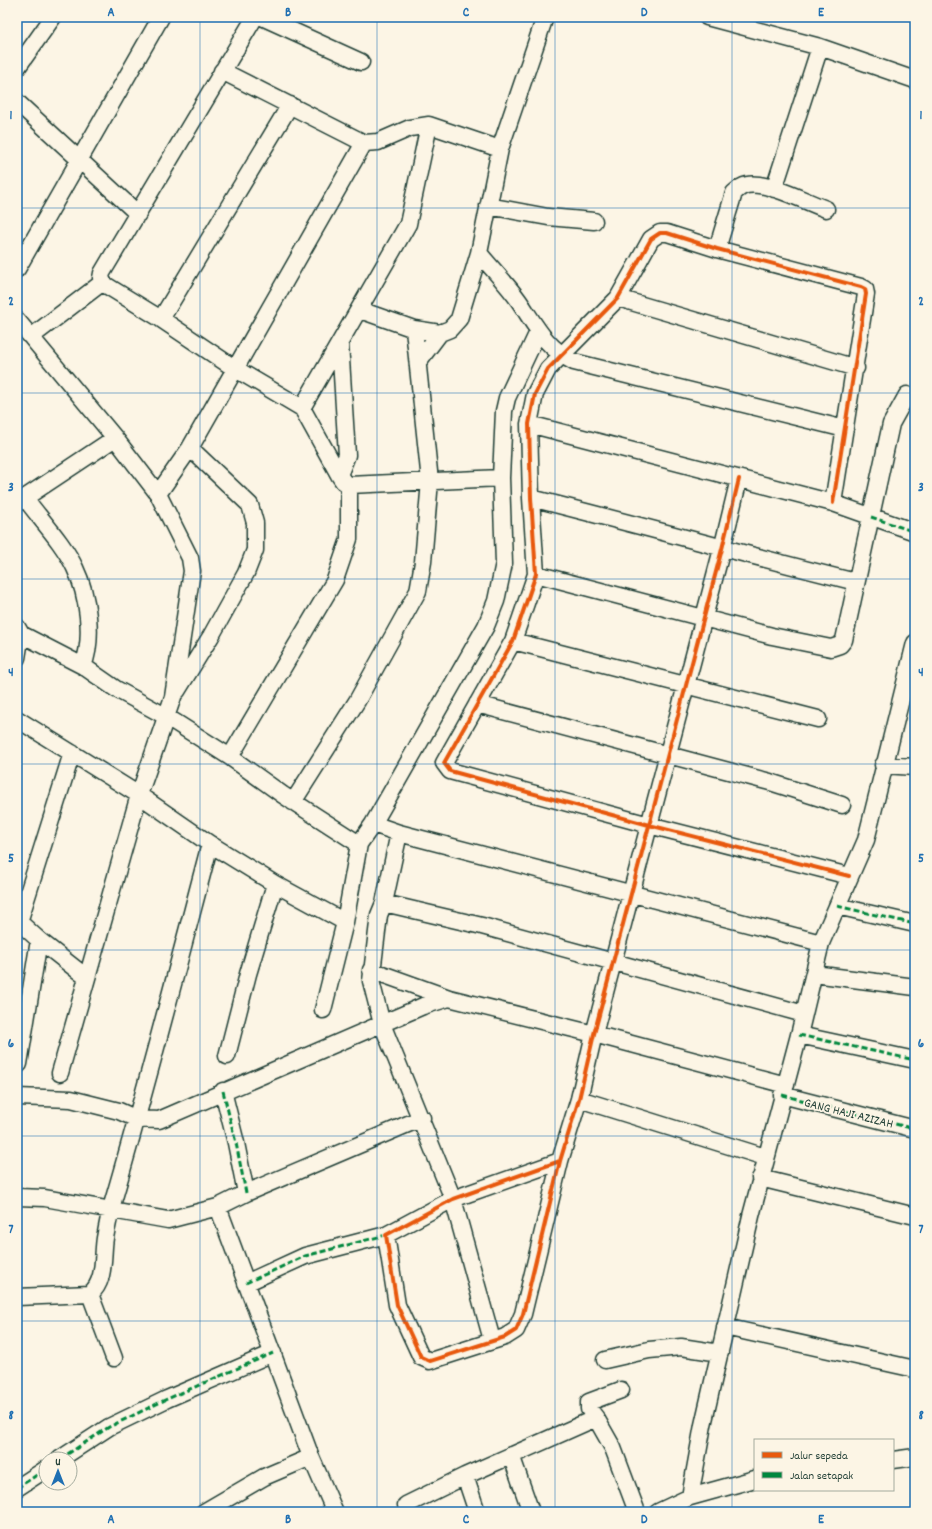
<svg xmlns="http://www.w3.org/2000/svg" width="932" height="1529" font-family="Dekko,sans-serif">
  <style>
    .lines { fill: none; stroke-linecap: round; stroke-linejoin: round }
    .street-casing { stroke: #1f3d34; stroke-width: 19 }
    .street { stroke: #fcf5e5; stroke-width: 16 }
    .quiet { stroke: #00873e; stroke-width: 3; stroke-dasharray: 6 3; stroke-linecap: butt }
    .cycleway-casing { stroke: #fcf5e5; stroke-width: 6 }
    .cycleway { stroke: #e8590c; stroke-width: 4 }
    .grid { fill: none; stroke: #1f6fb2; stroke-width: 1; stroke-opacity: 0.55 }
    .labels { text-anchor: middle; stroke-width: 3.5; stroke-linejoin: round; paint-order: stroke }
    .street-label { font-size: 13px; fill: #1f3d34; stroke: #fcf5e5 }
    .neatline { fill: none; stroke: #1f6fb2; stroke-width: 1.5 }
    .grid-label { font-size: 13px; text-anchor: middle; font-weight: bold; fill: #1f6fb2 }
  </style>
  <rect width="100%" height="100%" fill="#fcf5e5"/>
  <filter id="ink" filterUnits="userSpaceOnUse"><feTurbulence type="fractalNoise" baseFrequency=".025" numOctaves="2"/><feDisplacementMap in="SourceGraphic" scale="8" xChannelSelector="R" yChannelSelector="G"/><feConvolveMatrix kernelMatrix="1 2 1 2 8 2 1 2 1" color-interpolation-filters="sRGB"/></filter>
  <g filter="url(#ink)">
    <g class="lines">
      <defs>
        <path id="street" d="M255,17l-153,256 -1,5 3,6 57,35 73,49 68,40 37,67 4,6 6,4 152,-7 3,-67 3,-13 31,-66
          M262,17l99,45
          M707,17l113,30 95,33
          M17,68l36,-51
          M222,71l142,72 14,-1 32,-14 19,-3 71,24
          M17,102l121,112
          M774,189l46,-142
          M488,206l60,11 46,4
          M717,249l17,-56c4,-4 8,-7 13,-8 20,-4 59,17 79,24
          M479,253c13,16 28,31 40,48 17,25 26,46 55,61l271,67
          M17,269l144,-252
          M618,298l238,70
          M360,310l54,19 26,4 10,-4 9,-10 20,-66 21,-104 45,-132
          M161,319l129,-214
          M17,320l98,118 43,56 32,64 2,13 -19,126 -34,98 -79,278
          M31,337l72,-55
          M418,362l22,-29
          M302,408l106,-184 21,-99
          M529,424l304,79 82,29
          M339,475l8,-20 -7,-112
          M158,494l32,-46 174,-305
          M25,498c16,22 39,46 50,70 13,27 19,70 8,98
          M531,498c108,27 216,57 325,84
          M17,503l98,-65
          M833,503l33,-209 -1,-5 -4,-2 -144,-38 -50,-16h-7l-9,6 -33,59 -70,71 -13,25 -6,30 2,74 5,76 -23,67 -69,122 6,8 199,54 200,51
          M536,574l236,62 59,12 9,-3 4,-5 47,-216 16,-29
          M17,627l4,7 62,32 33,23 51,28 63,40 53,38 76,49
          M513,641l305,78
          M17,658l4,-24
          M177,691l34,-55 35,-63 9,-23v-27l-5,-18 -60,-57
          M477,704l293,78 72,23
          M17,719l122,76 71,49 65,40 70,38
          M230,757l105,-177 14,-41v-54
          M883,765l32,2
          M293,802l64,-101 61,-110 5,-29 7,-81 -16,-152
          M373,824l26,9 422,110
          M399,833l-15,70 -5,12 -8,66 11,43 71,175 39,141
          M384,903l98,23 322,88
          M837,906l78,18
          M17,920l22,20 -20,124
          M19,922l53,-169
          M39,940l47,37
          M371,970l78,28
          M814,974l101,13
          M323,1010l22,-88 14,-78 14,-20 113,-198 10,-25 8,-38 -3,-85
          M799,1035l116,25
          M227,1056l21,-82 27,-90
          M223,1091l13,52 10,50
          M782,1095l133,34
          M17,1097l54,2 48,12 18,8 22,1 264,-114 26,-8 145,36 192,51
          M579,1099l186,58
          M560,1161l-107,38 -67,36 11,70 24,52 9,4 75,-24 11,-7 7,-16 37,-153 19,-62 15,-65 128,-485 17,-70
          M760,1178l155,38
          M17,1197l28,1 123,22 50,-13 28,-14 176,-75
          M218,1207l93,250 24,55
          M246,1283l59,-27 81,-21
          M90,1294l24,64
          M17,1297l73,-3c16,-13 12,-38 15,-56 2,-11 4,-22 7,-33 35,-119 66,-240 98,-361
          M725,1327l190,42
          M605,1360l44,-10 32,-3 39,6
          M596,1418l-7,-9v-7l32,-12
          M511,1455l20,57
          M60,1459l49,-32 58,-28 106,-46
          M893,1460l22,-3
          M465,1476l12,36
          M17,1488l29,-19
          M690,1497l13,-72 48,-209 48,-181 22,-92 45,-103 49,-197
          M406,1505l59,-29 131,-58 17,30 24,64
          M204,1512l60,-35 47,-20
          M658,1512l32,-15 65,-18"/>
      </defs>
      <!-- street casing -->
      <use href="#street" class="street-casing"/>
      <!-- street -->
      <use href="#street" class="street"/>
      <!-- quiet -->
      <path class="quiet" d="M871,517l44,15
        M837,906l78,18
        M799,1035l116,25
        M223,1091l13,52 10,50
        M782,1095l133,34
        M246,1283l59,-27 81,-21
        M60,1459l49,-32 58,-28 106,-46
        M17,1488l29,-19"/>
      <defs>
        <path id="cycleway" d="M833,503l33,-209 -1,-5 -4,-2 -144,-38 -50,-16h-7l-9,6 -33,59 -70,71 -13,25 -6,30 2,74 5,76 -23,67 -69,122 6,8 199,54 200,51
          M560,1161l-107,38 -67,36 11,70 24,52 9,4 75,-24 11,-7 7,-16 37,-153 19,-62 15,-65 128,-485 17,-70"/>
      </defs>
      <!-- cycleway casing -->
      <use href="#cycleway" class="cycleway-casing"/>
      <!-- cycleway -->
      <use href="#cycleway" class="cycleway"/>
    </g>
  </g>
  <!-- grid -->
  <path class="grid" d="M200,17v1495M377,17v1495M555,17v1495M732,17v1495M17,208h898M17,393h898M17,579h898M17,764h898M17,950h898M17,1136h898M17,1321h898"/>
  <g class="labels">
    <!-- street labels -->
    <g class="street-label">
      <text transform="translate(849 1112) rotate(14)" y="5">GANG HAJI AZIZAH</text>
    </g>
  </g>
  <!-- margin -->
  <rect width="932" height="1529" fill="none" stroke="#fcf5e5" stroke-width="44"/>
  <!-- legend -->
  <rect x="754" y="1439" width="140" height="52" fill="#fcf5e5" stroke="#a4ab9e"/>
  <rect x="762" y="1452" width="20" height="6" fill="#e8590c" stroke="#a4ab9e"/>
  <text x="790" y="1459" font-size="12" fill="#1f3d34">Jalur sepeda</text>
  <rect x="762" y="1472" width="20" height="6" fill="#00873e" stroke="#a4ab9e"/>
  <text x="790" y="1479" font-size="12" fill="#1f3d34">Jalan setapak</text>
  <!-- north arrow -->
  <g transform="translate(58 1471)"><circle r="19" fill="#fcf5e5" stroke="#a4ab9e"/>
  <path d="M0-3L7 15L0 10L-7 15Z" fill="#1f6fb2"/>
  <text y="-6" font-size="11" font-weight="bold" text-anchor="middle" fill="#1f3d34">U</text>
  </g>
  <rect x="22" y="22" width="888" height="1485" class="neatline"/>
  <g class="grid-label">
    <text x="111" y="16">A</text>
    <text x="288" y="16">B</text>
    <text x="466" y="16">C</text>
    <text x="644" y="16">D</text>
    <text x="821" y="16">E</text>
    <text x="11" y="119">1</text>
    <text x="921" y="119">1</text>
    <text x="11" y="305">2</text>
    <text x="921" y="305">2</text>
    <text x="11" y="491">3</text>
    <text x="921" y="491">3</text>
    <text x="11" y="676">4</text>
    <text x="921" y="676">4</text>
    <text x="11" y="862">5</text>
    <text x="921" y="862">5</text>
    <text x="11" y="1047">6</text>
    <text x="921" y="1047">6</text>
    <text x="11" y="1233">7</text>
    <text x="921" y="1233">7</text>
    <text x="11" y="1419">8</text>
    <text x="921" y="1419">8</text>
    <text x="111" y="1523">A</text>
    <text x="288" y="1523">B</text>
    <text x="466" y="1523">C</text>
    <text x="644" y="1523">D</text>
    <text x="821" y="1523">E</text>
  </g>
</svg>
